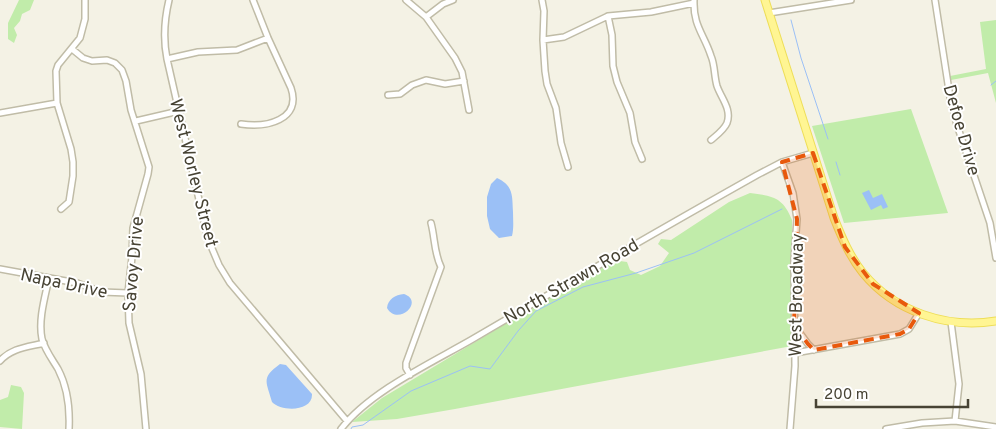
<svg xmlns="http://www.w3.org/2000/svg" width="996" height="429" font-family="Overpass,sans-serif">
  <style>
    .green { fill: #c1ecaa }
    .water { fill: #9bc0f6 }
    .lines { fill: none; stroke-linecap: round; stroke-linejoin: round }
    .stream { stroke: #9bc0f6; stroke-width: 1 }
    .minor-casing { stroke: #c0bca7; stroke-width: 8 }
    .major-casing { stroke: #eede59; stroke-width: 9 }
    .minor { stroke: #fff; stroke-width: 5 }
    .major { stroke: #fff593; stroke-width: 7 }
    .marked { fill: #e8590c; fill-opacity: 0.2; stroke: #e8590c; stroke-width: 4; stroke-dasharray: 10 6; stroke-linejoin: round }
    .labels { text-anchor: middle; stroke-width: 4; stroke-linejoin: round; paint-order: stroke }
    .street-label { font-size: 18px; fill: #474334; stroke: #fff }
  </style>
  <rect width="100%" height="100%" fill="#f4f2e5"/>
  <!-- green -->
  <path class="green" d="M19,0h15l-4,10 -8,4 -2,7 -6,7 3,7 -3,8 -6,-4v-16z
    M996,20v83l-8,-30 -37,7 -1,-4 36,-7 -6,-47z
    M911,109l37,104 -104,10 -32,-97z
    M750,193c23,3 33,4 42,27v126l-337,63 -58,10 -45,3 30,-24 178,-107 12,-3 41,-28 14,2 3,8 11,5 19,-9 9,-13 -11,-9 3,-5 10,1 58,-38z
    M11,385l10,2 3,6 -2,36 -22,-2v-27l8,-3z"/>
  <!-- water -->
  <path class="water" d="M497,178c17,8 15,18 16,34 0,8 1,16 -1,24l-13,2 -9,-9 -3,-13v-19l4,-13z
    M869,190l4,8 9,-4 6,13 -5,2 -2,-4 -10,5 -9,-17z
    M404,294c21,7 -6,33 -17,14 1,-9 8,-13 17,-14z
    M280,364l6,1 26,29c1,18 -31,18 -40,8 -6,-21 -11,-24 8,-38z"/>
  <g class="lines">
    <!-- stream -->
    <path class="stream" d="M791,20l10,38 27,81
      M991,85l5,-4
      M836,162l4,13
      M351,429l1,-2 11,-2 48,-34 59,-25 20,3 28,-38 18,-20 47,-24 53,-14 58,-20 88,-44"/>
    <defs>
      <path id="minor" d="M169,0c-5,21 -6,39 -2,59l41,180 11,26 11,18 117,138
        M406,0l20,17 29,41 7,14 7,38
        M542,0l2,11 -1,29 2,31 2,13 9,24 5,35 7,24
        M694,0c-1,26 10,34 17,56 4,9 3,20 6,30 4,12 15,23 10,37 -3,7 -10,12 -16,17
        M935,0l15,97 7,28 33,98 6,35
        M769,13l82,-13
        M608,16l4,19 1,31 4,16 13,31 5,29 7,17
        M426,17l17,-13 10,-4
        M543,40l21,-3 44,-21 43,-4 43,-9
        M72,49l11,9 9,3 15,-1 8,3 7,7 4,11 5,29 18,57 -1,7 -15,54 -1,29 -4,36 1,30 12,51 5,55
        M167,59l31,-7 39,-2 31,-12
        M388,95l12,-1 12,-9 14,-5 19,4 19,-3
        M0,113l57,-10
        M136,121l43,-10
        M241,124c25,4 61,-4 50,-36l-23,-50 -15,-38
        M782,162l11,31 4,26 -3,41 1,106 -5,63
        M61,209l8,-7 4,-26v-14l-2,-13 -14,-46 -1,-32 2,-6 22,-27 5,-19v-19
        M0,269l77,14 25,9 26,1
        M49,278c-4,19 -11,42 -7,61 3,11 10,20 16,30 10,19 12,39 11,60
        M951,322l8,62 -4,37
        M794,325l14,19 6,6
        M795,353l105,-19 9,-5 10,-16
        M0,361c11,-13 28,-14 44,-18
        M410,375l-4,-7v-5l35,-96c-7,-14 -6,-29 -10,-44
        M341,429c28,-37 90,-66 130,-89 95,-56 190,-111 286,-165l25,-13 31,-9
        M886,429l36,-6 33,-2 41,6"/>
      <path id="major" d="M765,0l69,218c8,20 16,39 29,55 32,39 84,56 133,48"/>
    </defs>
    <!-- minor casing -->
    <use href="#minor" class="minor-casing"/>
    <!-- major casing -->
    <use href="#major" class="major-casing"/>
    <!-- minor -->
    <use href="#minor" class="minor"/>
    <!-- major -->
    <use href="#major" class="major"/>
  </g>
  <!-- marked area -->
  <path class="marked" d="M813,153l32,94 28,37 46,29 -10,16 -9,5 -86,16 -6,-6 -14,-19 3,-106 -15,-57z"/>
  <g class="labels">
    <!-- street labels -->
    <g class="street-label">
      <text transform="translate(962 130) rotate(74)" y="6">Defoe Drive</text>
      <text transform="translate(194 173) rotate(76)" y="6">West Worley Street</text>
      <text transform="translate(133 264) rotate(-85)" y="6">Savoy Drive</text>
      <text transform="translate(571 281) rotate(-30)" y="6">North Strawn Road</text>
      <text transform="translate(64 283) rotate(12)" y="6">Napa Drive</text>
      <text transform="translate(796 295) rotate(-89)" y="6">West Broadway</text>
    </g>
  </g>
  <!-- scale -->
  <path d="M816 399v8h152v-8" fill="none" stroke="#474334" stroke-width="2.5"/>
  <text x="824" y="399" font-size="15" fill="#474334" stroke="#ffffff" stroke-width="4" paint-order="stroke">200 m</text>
</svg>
